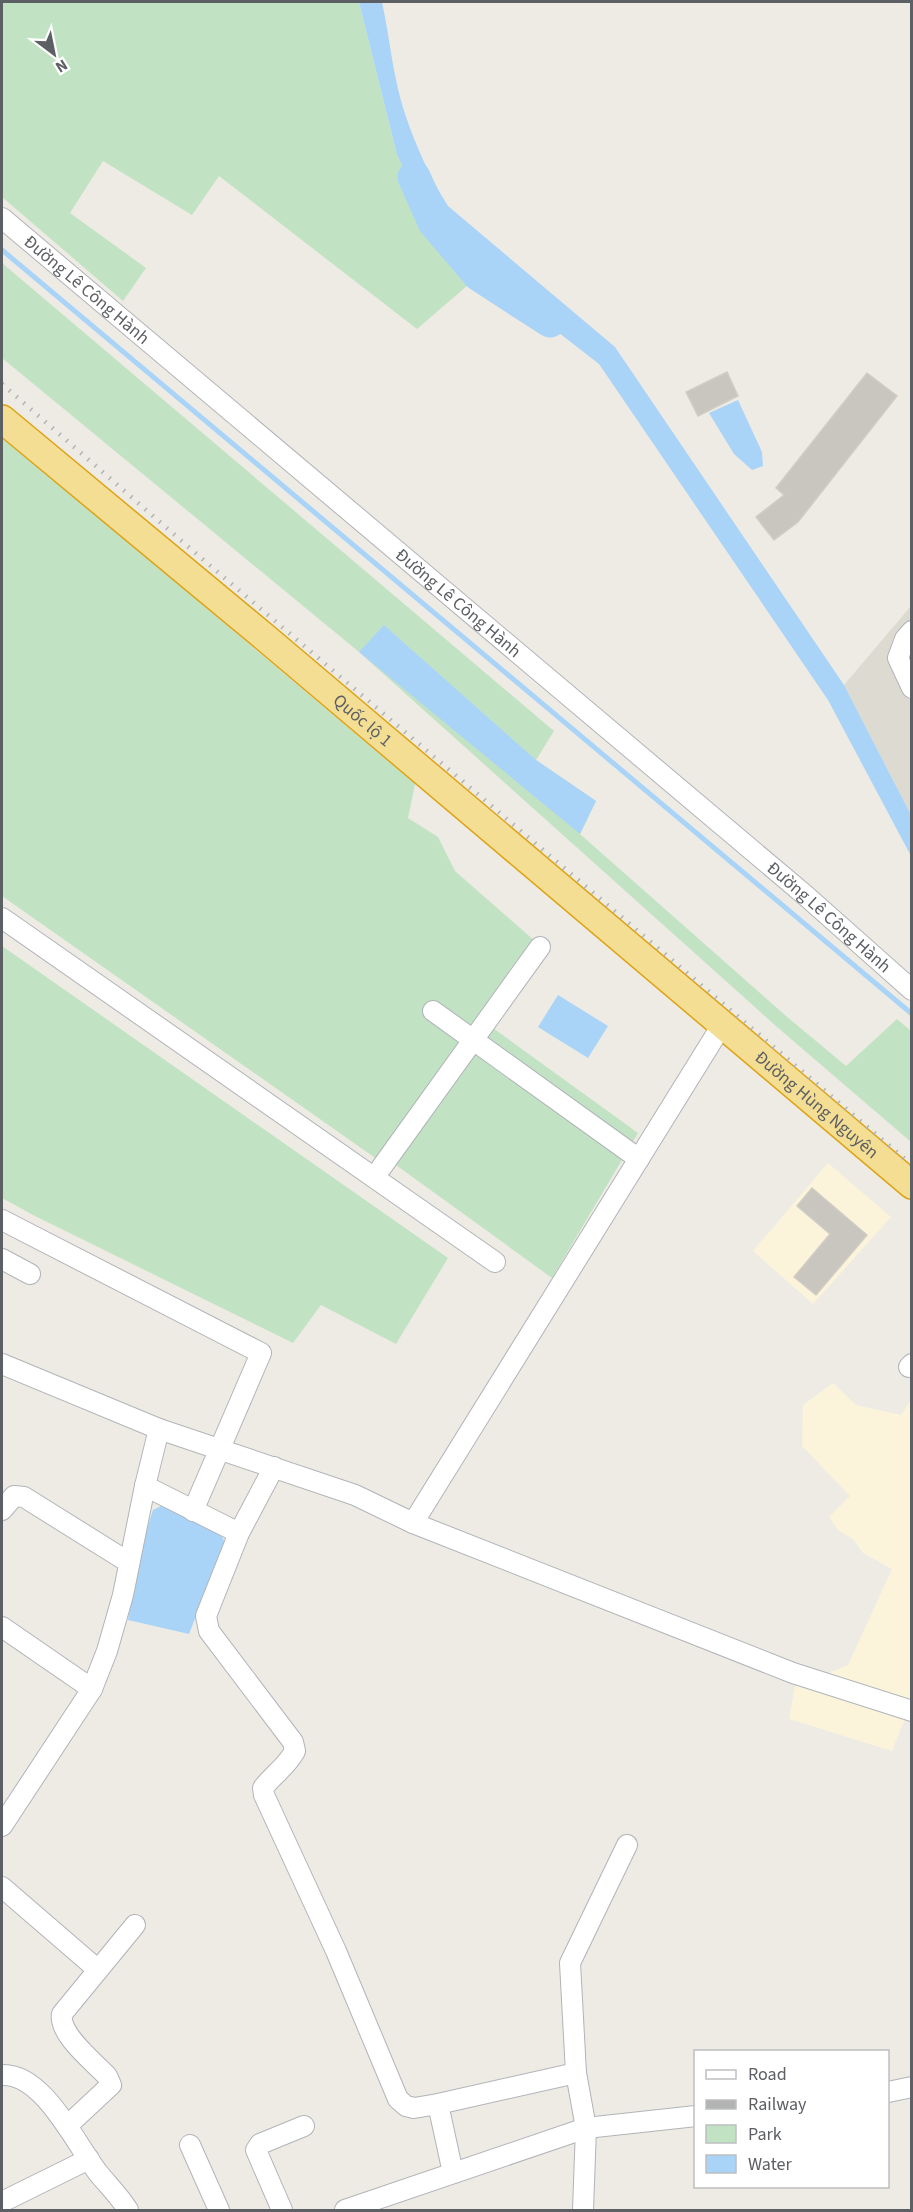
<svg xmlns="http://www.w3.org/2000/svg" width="913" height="2212" font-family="'Source Sans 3',sans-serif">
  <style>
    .commercial { fill: #fbf4db }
    .education { fill: #dddad2 }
    .green { fill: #c2e3c3 }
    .water { fill: #a9d4f8 }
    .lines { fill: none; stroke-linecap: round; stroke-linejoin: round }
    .stream { stroke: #a9d4f8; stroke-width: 5 }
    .river { stroke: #a9d4f8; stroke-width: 33 }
    .building { fill: #c9c6c0; stroke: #d1cdc3; stroke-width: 1.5 }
    .minor-casing { stroke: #b1b4b8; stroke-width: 22 }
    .highway-casing { stroke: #dea313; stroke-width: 30 }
    .minor { stroke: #fff; stroke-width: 20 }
    .highway { stroke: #f4de94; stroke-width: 27 }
    .rail { stroke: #b2b3b3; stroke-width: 4.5; stroke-dasharray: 1.5 8; stroke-linecap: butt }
    .labels { text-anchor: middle; stroke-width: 5; stroke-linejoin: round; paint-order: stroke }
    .street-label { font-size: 18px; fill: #5c5f63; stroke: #fff }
  </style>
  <rect width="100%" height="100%" fill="#edebe4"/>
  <!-- commercial -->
  <path class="commercial" d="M828,1163l63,54 -78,87 -60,-53z
    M833,1383l23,22 45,10 10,-15v303l-19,48 -103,-32 6,-32 53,-22 44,-96 -29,-16 -10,-14 -14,-8 -10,-14 21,-21 -48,-50 1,-41z"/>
  <!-- education -->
  <path class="education" d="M911,606v209l-67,-130z"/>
  <!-- green -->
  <path class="green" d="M2,2h357l38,153 25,51 60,67 -65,56 -198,-153 -27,39 -89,-54 -33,52 76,55 -23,33 -121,-104z
    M2,263l552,468 -18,29 60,41 -16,33 206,182 60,50 51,-47 14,12v111l-134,-115 -418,-375 -357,-294z
    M2,436l413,348 -7,34 30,19 17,34 81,71 -155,220 -379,-266z
    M2,946l446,312 -52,86 -75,-39 -28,38 -258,-127 -33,-18z
    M486,1023l152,110 -86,145 -163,-118z"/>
  <!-- water -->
  <path class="water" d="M359,2h23c8,37 11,76 23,112 11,32 25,64 43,92l167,141 229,338 67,130v41l-83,-156 -229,-336 -117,-91 -60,-67 -25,-51z
    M738,400l24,52 1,14 -11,4 -18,-16 -25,-41z
    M384,625l152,135 60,41 -16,33 -221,-182z
    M558,995l50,31 -20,32 -50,-31z
    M165,1504l52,25 8,13 -36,92 -61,-14 8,-57 17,-53z"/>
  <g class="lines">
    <!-- stream -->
    <path class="stream" d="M2,250l910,764"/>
    <!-- river -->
    <path class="river" d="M414,177l20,45 45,53 71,46"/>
  </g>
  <!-- building -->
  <path class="building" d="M727,372l11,24 -40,20 -12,-24z
    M867,373l30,23 -99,126 -24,18 -18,-23 28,-22 -8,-7z
    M812,1188l55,47 -51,60 -22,-18 36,-43 -33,-28z"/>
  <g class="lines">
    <defs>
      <g id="minor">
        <path id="s1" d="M2,218l803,677 107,95"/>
        <path d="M912,631l-7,8 -7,19 14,30"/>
        <path d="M2,918l493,344"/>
        <path d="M433,1011l206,148"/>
        <path d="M381,1168l159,-221"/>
        <path d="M2,1220l259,133 -68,158"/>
        <path d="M2,1259l28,15"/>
        <path d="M2,1364l157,65 196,66 58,28 380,150 119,38"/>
        <path d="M909,1367l3,-3"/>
        <path d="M274,1467l-35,66 -33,83 3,15 84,111 2,9c-8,15 -22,24 -32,37l1,7 72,156 62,148 8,7 8,2 24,-4 138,-31"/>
        <path d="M145,1486l94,47"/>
        <path d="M2,1510l12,-14 10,1 104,65"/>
        <path d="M413,1523l309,-498"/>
        <path d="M2,1627l90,62"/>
        <path d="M2,1826l90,-137 15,-38 16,-56 22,-109 14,-57"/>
        <path d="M2,1887l95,82"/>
        <path d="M2,2075c42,-2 74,70 97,99 10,12 21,23 29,36"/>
        <path d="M888,2092l24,-5"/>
        <path d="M438,2104l15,69"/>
        <path d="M67,2126l44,-41 -4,-9c-13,-14 -49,-42 -45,-62l73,-89"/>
        <path d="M190,2145l29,65"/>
        <path d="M2,2202l87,-43"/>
        <path d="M282,2210l-26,-60 4,-6 44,-18"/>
        <path d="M345,2210l241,-82 110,-12"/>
        <path d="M583,2210l3,-82 -10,-55 -6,-110 57,-118"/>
      </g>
      <g id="highway">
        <path id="s2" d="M2,419l266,221 644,545"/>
      </g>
    </defs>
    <!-- minor casing -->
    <use href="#minor" class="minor-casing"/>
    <!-- highway casing -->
    <use href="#highway" class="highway-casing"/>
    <!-- minor -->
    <use href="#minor" class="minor"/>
    <!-- highway -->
    <use href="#highway" class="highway"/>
    <!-- rail -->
    <path class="rail" d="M2,384l198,173 712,608"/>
  </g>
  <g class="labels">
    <!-- street labels -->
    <g class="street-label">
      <text dy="6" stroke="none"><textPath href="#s1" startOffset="111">Đường Lê Công Hành</textPath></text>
      <text dy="6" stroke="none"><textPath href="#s1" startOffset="597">Đường Lê Công Hành</textPath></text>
      <text dy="6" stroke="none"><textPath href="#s2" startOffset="470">Quốc lộ 1</textPath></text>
      <text dy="6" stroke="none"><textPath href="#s1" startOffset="1083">Đường Lê Công Hành</textPath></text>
      <text dy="6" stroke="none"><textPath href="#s2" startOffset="1065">Đường Hùng Nguyên</textPath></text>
    </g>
  </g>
  <!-- border -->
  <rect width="913" height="2212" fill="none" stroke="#5c5f63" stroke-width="6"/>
  <!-- legend -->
  <rect x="694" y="2050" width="195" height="138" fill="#ffffff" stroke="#bebfc1" stroke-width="1.5"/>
  <rect x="706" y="2070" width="30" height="9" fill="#ffffff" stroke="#bebfc1" stroke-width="1.5"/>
  <text x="748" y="2080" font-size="18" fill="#5c5f63">Road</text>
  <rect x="706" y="2100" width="30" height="9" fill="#b2b3b3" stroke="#bebfc1" stroke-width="1.5"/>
  <text x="748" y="2110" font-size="18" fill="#5c5f63">Railway</text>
  <rect x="706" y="2125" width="30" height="18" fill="#c2e3c3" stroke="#bebfc1" stroke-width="1.5"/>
  <text x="748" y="2140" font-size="18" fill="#5c5f63">Park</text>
  <rect x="706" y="2155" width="30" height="18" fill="#a9d4f8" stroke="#bebfc1" stroke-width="1.5"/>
  <text x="748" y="2170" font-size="18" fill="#5c5f63">Water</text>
  <!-- north arrow -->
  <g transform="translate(54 54) rotate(148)" stroke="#ffffff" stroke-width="4.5" paint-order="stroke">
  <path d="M0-4.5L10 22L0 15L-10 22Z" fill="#5c5f63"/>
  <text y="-9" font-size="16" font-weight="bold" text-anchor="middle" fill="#5c5f63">N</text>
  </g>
</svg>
